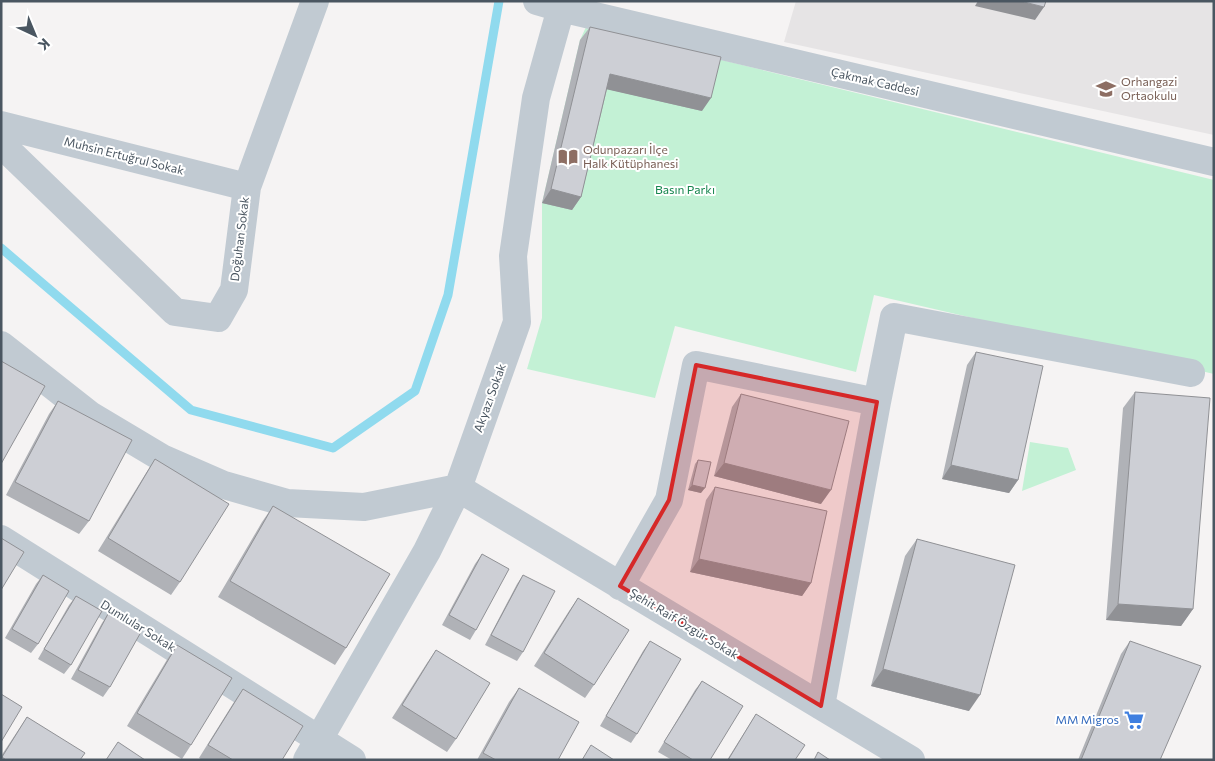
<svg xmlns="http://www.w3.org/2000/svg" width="1215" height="761" font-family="Commissioner,sans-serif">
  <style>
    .education { fill: #e6e4e5 }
    .green { fill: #c3f1d5 }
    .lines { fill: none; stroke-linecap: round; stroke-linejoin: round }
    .stream { stroke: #90daee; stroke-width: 9 }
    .minor { stroke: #c1cad2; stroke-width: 28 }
    .wall { fill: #b0b2b7 }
    .shaded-wall { fill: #909195 }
    .building { fill: #cdcfd5; stroke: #909195 }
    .marked { fill: #d62828; fill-opacity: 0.2; stroke: #d62828; stroke-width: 4; stroke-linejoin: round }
    .labels { text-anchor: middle; stroke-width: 4; stroke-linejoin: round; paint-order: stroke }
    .street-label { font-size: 12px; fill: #4a5661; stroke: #fff }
    .education-label { font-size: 12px; fill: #785e54; stroke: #fff; text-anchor: start }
    .park-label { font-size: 12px; fill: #17864f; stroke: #fff }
    .shop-label { font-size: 12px; fill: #366cbe; stroke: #fff; text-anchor: end }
  </style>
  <rect width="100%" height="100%" fill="#f5f3f3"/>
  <!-- education -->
  <path class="education" d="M796,1h418v134l-430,-93z"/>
  <!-- green -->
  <path class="green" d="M586,27l628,153v194l-340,-79 -18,77 -181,-46 -20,72 -128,-29 15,-51v-115l38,-163z
    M1030,442l38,6 8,22 -54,21z"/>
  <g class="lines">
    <!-- stream -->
    <path class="stream" d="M1,248l190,162 142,38 82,-57 33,-96 51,-294"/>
    <!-- minor -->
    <path class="minor" d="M537,1l24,7 653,154
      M1,125l246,62
      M1,144l174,168 43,6 16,-28 13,-103 68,-186
      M1,345l89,70 72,43 62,27 63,18 77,4 94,-19
      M877,402l17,-85 297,56
      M458,488l453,272
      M1,539l351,221
      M620,586l49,-86 27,-135 181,37 -56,304
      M307,760l120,-209 31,-63 59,-166 -4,-66 23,-158 27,-97"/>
  </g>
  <!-- wall -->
  <path class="wall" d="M590,27l112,84 -95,-22 -26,108 -9,13 -30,-7 38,-163z
    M976,352l42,128 -9,13 -67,-14 25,-114z
    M1135,392l58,217 -12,17 -75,-6 17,-212z
    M741,394l80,110 -107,-28 18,-69z
    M58,401l31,120 -10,13 -73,-39 43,-81z
    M155,459l25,123 -9,13 -73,-44 48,-78z
    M698,460l3,33 -13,-3 7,-26z
    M715,487l96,96 -9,13 -112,-24 16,-72z
    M273,506l73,142 -11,17 -117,-68 44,-75z
    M917,539l52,172 -98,-25 34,-130z
    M482,554l-6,76 -6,10 -28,-15 33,-61z
    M43,575l-5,69 -7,9 -26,-15 31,-54z
    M523,575v77l-6,9 -32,-16 32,-61z
    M76,596l-5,69 -7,9 -26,-15 31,-54z
    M578,598l16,87 -9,13 -51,-32 35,-55z
    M108,614l2,73 -7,10 -32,-18 31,-56z
    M650,641l-13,93 -6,9 -31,-17 43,-75z
    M1130,641l30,119h-82l43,-106z
    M177,645l14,100 -9,14 -55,-33 41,-68z
    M436,650l20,89 -9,13 -55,-34 35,-55z
    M702,681l8,79h-38l-14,-8 37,-62z
    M519,688l39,72h-81l32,-58z
    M243,689l39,71h-80l-3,-2 35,-56z
    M756,714l39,46h-68z
    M27,717l53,43h-79v-4z"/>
  <!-- shaded-wall -->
  <path class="shaded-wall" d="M978,1h42l24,6 -9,13 -60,-14z
    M610,74l101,24 -9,13 -101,-23z
    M551,189l30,8 -9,13 -30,-7z
    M724,463l107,27 -10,14 -107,-28z
    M951,465l67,15 -9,13 -67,-14z
    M692,485l13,3 -4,5 -13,-3z
    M699,559l112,24 -9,13 -112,-24z
    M1118,604l75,5 -12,17 -75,-6z
    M883,669l97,26 -11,16 -98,-25z"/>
  <!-- building -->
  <path class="building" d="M1020,1h26l-2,6z
    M590,27l131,30 -10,41 -101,-24 -29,123 -30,-8z
    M976,352l67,14 -25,114 -67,-15z
    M1,361l44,25 -44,78z
    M1135,392l75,6 -17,211 -75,-5z
    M741,394l108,27 -18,69 -107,-27z
    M58,401l74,39 -43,81 -74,-39z
    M155,459l74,45 -49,78 -72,-44z
    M698,460l13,2 -6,26 -13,-3z
    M715,487l112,24 -16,72 -112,-24z
    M273,506l117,68 -44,74 -116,-67z
    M1,538l23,14 -23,38z
    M917,539l98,26 -35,130 -97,-26z
    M482,554l27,15 -33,61 -27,-15z
    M43,575l26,16 -31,53 -26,-15z
    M523,575l32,16 -32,61 -32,-17z
    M76,596l26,15 -31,54 -27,-16z
    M578,598l51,32 -35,55 -50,-32z
    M108,614l33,18 -31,55 -32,-17z
    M650,641l31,18 -44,75 -31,-18z
    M1130,641l71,25 -41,94h-79z
    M177,645l55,33 -41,67 -54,-32z
    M436,650l54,33 -34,56 -54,-34z
    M702,681l41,25 -33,54h-17l-29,-18z
    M519,688l60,34 -21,38h-62l-13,-7z
    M243,689l60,37 -21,34h-49l-25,-15z
    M1,694l21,13 -21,35z
    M756,714l49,31 -10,15h-67z
    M27,717l58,36 -5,7h-74l-4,-3z
    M118,742l27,18h-39z
    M591,745l23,15h-32z
    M818,752l12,8h-16z"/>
  <!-- marked area -->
  <path class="marked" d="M696,365l181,37 -56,304 -201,-120 49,-86z"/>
  <!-- icons -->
  <defs>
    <symbol id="school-bare" viewBox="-9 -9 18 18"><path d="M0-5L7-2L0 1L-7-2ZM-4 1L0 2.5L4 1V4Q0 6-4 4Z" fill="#8d6e63" stroke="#fff" stroke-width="2.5" paint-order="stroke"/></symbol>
    <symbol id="library-bare" viewBox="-9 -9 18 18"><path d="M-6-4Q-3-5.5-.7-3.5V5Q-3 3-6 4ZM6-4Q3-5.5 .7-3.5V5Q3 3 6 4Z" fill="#8d6e63" stroke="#fff" stroke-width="2.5" paint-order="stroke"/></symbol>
    <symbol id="supermarket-bare" viewBox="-9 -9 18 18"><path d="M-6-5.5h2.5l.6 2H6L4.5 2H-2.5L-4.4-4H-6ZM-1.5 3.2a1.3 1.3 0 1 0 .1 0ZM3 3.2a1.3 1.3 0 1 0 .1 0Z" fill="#3f7fe0" stroke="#fff" stroke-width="2.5" paint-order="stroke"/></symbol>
  </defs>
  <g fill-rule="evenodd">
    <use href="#school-bare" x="1092" y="75" width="28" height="28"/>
    <use href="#library-bare" x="554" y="143" width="28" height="28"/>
    <use href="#supermarket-bare" x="1120" y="706" width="28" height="28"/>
  </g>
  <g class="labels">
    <!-- street labels -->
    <g class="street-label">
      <text transform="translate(875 82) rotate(13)" y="4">Çakmak Caddesi</text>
      <text transform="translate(124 156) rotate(14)" y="4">Muhsin Ertuğrul Sokak</text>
      <text transform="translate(240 239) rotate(-83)" y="4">Doğuhan Sokak</text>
      <text transform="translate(490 398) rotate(-70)" y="4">Akyazı Sokak</text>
      <text transform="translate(684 624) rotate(31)" y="4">Şehit Raif Özgür Sokak</text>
      <text transform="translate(138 626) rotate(32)" y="4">Dumlular Sokak</text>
    </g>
    <!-- education labels -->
    <g class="education-label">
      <text x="1121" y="86">Orhangazi<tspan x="1121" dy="14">Ortaokulu</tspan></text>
      <text x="583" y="154">Odunpazarı İlçe<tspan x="583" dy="14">Halk Kütüphanesi</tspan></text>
    </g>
    <!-- park labels -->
    <g class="park-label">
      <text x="685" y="194">Basın Parkı</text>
    </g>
    <!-- shop labels -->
    <g class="shop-label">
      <text x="1119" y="724">MM Migros</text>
    </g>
  </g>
  <!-- border -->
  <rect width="1215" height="761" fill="none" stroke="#4a5661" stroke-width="5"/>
  <!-- north arrow -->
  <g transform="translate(35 35) rotate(136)" stroke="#ffffff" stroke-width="4" paint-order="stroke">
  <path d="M0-4L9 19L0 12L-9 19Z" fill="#4a5661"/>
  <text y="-8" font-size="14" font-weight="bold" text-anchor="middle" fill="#4a5661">K</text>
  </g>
</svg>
